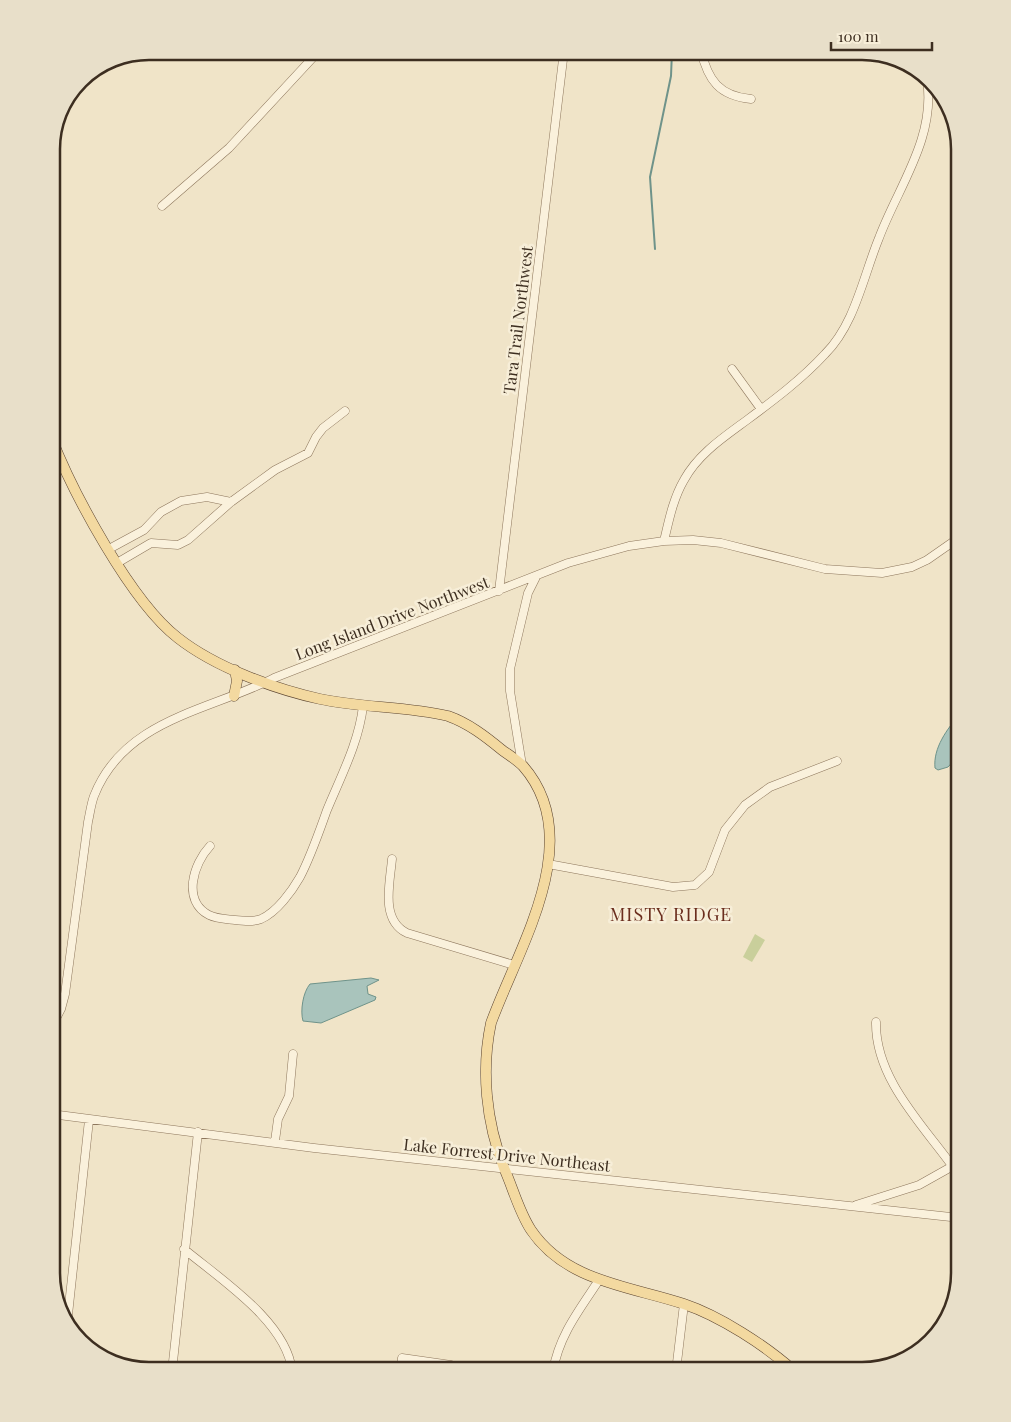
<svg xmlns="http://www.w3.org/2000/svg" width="1011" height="1422" font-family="'Playfair Display',serif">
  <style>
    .green { fill: #c9cf9b }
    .water { fill: #a9c4bc; stroke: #6f938a }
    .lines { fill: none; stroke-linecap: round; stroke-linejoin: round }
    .stream { stroke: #6f938a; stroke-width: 2 }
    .minor-casing { stroke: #8d765c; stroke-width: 9 }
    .major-casing { stroke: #5b4430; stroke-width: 11 }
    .minor { stroke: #faf1dc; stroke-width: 8 }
    .major { stroke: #f3d9a0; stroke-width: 10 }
    .labels { text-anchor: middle; stroke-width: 5; stroke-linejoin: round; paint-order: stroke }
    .street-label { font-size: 16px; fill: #3d2e20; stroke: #f7eed8 }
    .neighbourhood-label { font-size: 18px; letter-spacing: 1px; fill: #6b2e1e; stroke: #f7eed8 }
    .rim { fill: none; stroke: #3d2e20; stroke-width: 2.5 }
  </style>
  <rect width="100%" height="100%" fill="#f0e4c8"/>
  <!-- green -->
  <path class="green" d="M755,934l10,6 -13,22 -9,-5z"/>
  <!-- water -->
  <path class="water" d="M960,714v40l-12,13 -10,3 -3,-2c-2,-20 12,-39 25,-54z
    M371,978l8,2 -12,6 1,8 8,3 -1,3 -54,23 -18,-2c-3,-10 0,-29 7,-37z"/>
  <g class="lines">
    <!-- stream -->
    <path class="stream" d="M655,249l-5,-72 21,-101 1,-25"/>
    <defs>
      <path id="minor" d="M701,51c7,29 18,45 50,48
        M162,206l67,-58 90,-97
        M732,369l29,40
        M664,541c5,-21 9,-42 20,-61 14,-26 40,-43 63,-60 27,-20 55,-41 78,-66 30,-30 38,-77 54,-116 19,-51 57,-100 48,-158
        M109,549l35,-19 17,-18 20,-11 26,-4 24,5
        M117,563l34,-20 27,2 10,-5 43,-38 44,-32 33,-17 8,-16 7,-9 22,-17
        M499,591l65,-540
        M522,765l-12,-74v-22l18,-76 8,-16
        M210,846c-17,18 -28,55 -1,69 8,4 18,4 26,5 9,1 18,2 26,-1 16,-7 31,-28 39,-42 11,-21 19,-45 27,-67 14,-34 32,-68 36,-104
        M392,859c-2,24 -12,61 15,74l107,32
        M548,864l125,23 22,-2 14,-13 16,-42 20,-25 25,-18 67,-26
        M876,1022c-1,56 46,102 77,145
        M51,1028l10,-19 4,-15 23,-172c2,-9 3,-18 6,-26 30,-77 115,-85 180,-118l294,-115 61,-17 35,-5 29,-1 28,3 104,26 57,4 30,-6 15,-7 33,-23
        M51,1114l263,34 646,70
        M275,1141l3,-22 11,-23 4,-42
        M856,1205l63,-20 41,-23
        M184,1249c36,30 103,73 108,122
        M67,1324l22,-204
        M172,1371l26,-239
        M400,1371l2,-13 49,7 -1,6
        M553,1371c6,-36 27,-62 46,-91
        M676,1371l8,-67"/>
      <path id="major" d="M51,437c22,56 80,165 127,201 37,29 96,51 142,61 42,9 86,7 128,17 20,7 37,20 54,34 7,5 15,10 21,16 65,74 -5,182 -32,257 -10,47 -5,99 13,145 9,20 15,44 27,62 35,52 99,56 153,74 36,12 82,42 110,67
        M234,696l3,-15 -2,-11"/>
    </defs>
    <!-- minor casing -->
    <use href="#minor" class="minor-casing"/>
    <!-- major casing -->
    <use href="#major" class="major-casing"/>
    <!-- minor -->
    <use href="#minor" class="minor"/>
    <!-- major -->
    <use href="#major" class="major"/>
  </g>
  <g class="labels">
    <!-- street labels -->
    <g class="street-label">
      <text transform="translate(518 320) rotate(-83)" y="6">Tara Trail Northwest</text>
      <text transform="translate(392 618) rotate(-21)" y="6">Long Island Drive Northwest</text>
      <text transform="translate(507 1155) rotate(6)" y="6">Lake Forrest Drive Northeast</text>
    </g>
    <!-- neighbourhood labels -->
    <g class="neighbourhood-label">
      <text x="671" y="921">MISTY RIDGE</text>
    </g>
  </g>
  <!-- crop -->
  <path d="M0 0H1011V1422H0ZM149 60H862A89 89 0 0 1 951 149V1273A89 89 0 0 1 862 1362H149A89 89 0 0 1 60 1273V149A89 89 0 0 1 149 60Z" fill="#e8dfc9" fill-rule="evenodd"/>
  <path class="rim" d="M149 60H862A89 89 0 0 1 951 149V1273A89 89 0 0 1 862 1362H149A89 89 0 0 1 60 1273V149A89 89 0 0 1 149 60Z"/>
  <!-- scale -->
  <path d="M831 42v8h101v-8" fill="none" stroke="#3d2e20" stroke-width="2.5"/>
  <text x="838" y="42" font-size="15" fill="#3d2e20" stroke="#f7eed8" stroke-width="4" paint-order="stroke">100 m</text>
</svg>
